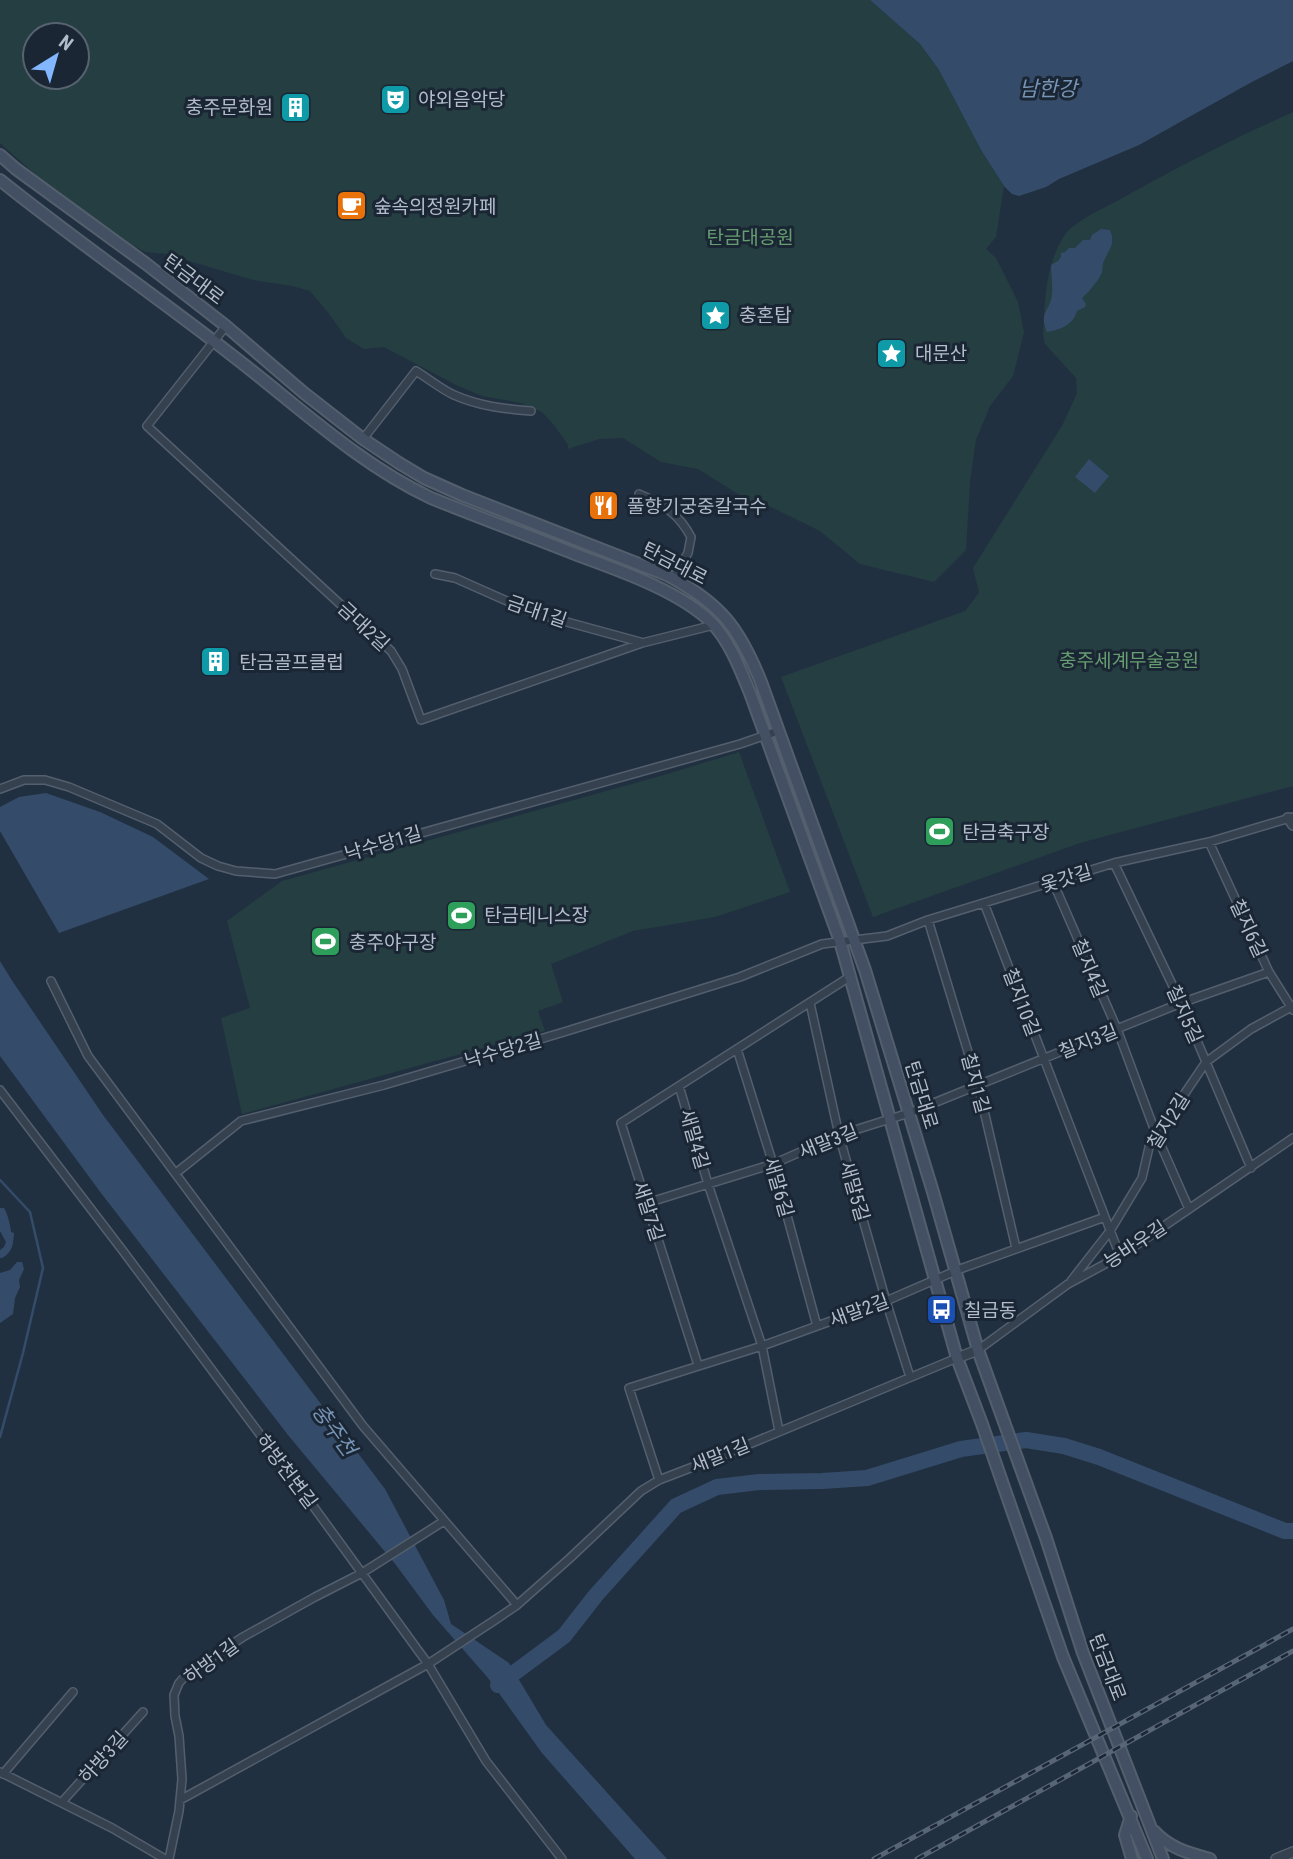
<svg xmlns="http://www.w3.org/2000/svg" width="1293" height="1859" font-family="'Roboto Condensed','Noto Sans KR',sans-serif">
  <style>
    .green { fill: #243e41; fill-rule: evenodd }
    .water { fill: #344c69 }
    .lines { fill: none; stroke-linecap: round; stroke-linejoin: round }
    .stream { stroke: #344c69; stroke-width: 2.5 }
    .river { stroke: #344c69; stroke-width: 16 }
    .minor-casing { stroke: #545f6d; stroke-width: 10 }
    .tertiary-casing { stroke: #545f6d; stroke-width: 12 }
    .secondary-casing { stroke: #545f6d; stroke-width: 14 }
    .minor { stroke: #36414f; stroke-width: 7 }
    .tertiary { stroke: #36414f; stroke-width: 9 }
    .secondary { stroke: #435063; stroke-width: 10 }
    .rail-casing { stroke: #576577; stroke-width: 5 }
    .rail { stroke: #1b2634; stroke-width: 2.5; stroke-dasharray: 8; stroke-linecap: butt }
    .labels { text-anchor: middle; stroke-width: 6; stroke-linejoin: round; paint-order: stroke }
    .poi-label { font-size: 19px; fill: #b2bcca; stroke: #1b2634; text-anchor: start }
    .park-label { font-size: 19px; fill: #669e71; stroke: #1b2634 }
    .street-label { font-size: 19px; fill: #b2bcca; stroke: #1b2634 }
    .water-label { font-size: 21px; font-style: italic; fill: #7694b5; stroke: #1b2634 }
  </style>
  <rect width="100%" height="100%" fill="#213040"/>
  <!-- green -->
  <path class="green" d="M0,0h870l50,44 19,26 42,80 23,36 -8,51 -10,12 10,9 22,44 6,31 -11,43 -23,30 -14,34 -6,41 -4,69 -32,32 -74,-18 -40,-33 -55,-27 -14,-2 -53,-33 -37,-7 -38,-24 -24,1 -31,10v-4l-14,-20 -12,-13 -21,-9 -39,-7 -28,-12 -70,-37 -20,2 -18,-11 -16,-23 -20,-24 -18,-5 -39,-6 -64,-19 -12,-6 -31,-3 -14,-7 -95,-69 -37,-33zM35,35h42v42h-42z
    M1293,112v674l-213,57 -207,74 -92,-240 184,-66 14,-18 -6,-25 90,-144 14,-31 -1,-15 -31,-34 -2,-10c2,-34 2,-68 21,-98 9,-14 38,-27 53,-35 57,-32 116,-62 176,-89z
    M739,752l51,140 -75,25 -82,14 -82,33 12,38 -25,9 7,20 -303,83 -21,-96 29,-10 -23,-87 55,-40 382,-106z"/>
  <!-- water -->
  <path class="water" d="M870,0h423v61l-43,22 -111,62 -80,34 -13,8 -27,9 -7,-2 -8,-8 -23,-36 -42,-80 -19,-26z
    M1101,229l9,1c6,14 -1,19 -6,31 -2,3 -1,7 -2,11 -2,7 -14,21 -20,26l4,6 -1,3 -8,4c-4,14 -17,19 -30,21 -9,-21 4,-21 5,-38 1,-9 -1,-19 -1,-29l7,-4 3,-4v-4l4,-1 4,-4h6l8,-8h7l2,-5z
    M1089,459l20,17 -14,17 -20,-16z
    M46,793l54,19 53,25 56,42 -150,54 -59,-102v-24l19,-10z
    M0,961l11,18 92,136 282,374 59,111 7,24 58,39 37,62 121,134h-32l-93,-106 -54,-75 -55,-63 -37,-50 -108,-130 -187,-242 -101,-137z
    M0,1208h4c3,4 7,19 7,24l3,1c-1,11 -1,19 -12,25h-2v-8l4,-3 2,-5 -6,-11z
    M17,1262h5l2,7 -5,11 1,7 -5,11 -2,16 -13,9v-50l10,-3z"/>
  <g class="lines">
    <!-- stream -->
    <path class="stream" d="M0,1180l30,32 13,56 -20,85 -23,84"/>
    <!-- river -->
    <path class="river" d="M498,1685l66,-49 32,-41 80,-89 41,-19 42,-5 63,-1 45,-3 94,-29 65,-9 38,6 35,11 186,74h8"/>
    <defs>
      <path id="minor" d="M226,326l-79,100 244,225 11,18 19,51 221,-77 72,-18
        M363,439l53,-68c13,8 25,18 38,24 25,11 50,14 77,16
        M639,494c24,10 40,20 52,43l-3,16 -15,25
        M435,574l20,4 79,35 106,29
        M0,789l24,-9h21l24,7 88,37 44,34 17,8 18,5 39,3 465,-130 38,-13
        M1209,842l60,130 24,38
        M1114,863l67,140 70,165
        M1053,882l64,147 39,105 33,75
        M984,903l136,353
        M928,920l50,165 38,163
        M51,981l37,75 275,370 154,179
        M810,1003l29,132 47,166 24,76
        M737,1049l36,115 44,162
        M679,1086l29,98 54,162 17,85
        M0,1090l123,161 177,237 128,176 58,97 76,98
        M176,1173l65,-52 143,-36 180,-53 176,-55 82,-33 65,-8 41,-16 186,-57 95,-21 84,-25
        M647,1203l126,-39 66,-29 70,-22 272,-110 88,-31
        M1071,1281l39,-50 32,-53 8,-35 31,-44 25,-37 45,-33 42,-23
        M978,1350l90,-66 52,-28 173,-118
        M698,1365l-77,-242 230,-147
        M659,1480l-30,-92 133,-42 124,-45 74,-32 145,-52
        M0,1772l112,56 53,31
        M3,1774l70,-82
        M180,1800l248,-136 70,-46 19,-13 52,-46 72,-68 18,-11 52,-20 246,-102
        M62,1802l81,-90
        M169,1859l10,-48 3,-32 -3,-43 -4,-20 -1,-21 5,-12 10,-11 54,-35 72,-40 47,-24 82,-52"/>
      <path id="tertiary" d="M1288,818l5,7
        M957,1358l21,-8
        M1276,1859l17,-7"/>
      <path id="secondary" d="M0,155l16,14 129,94 81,63 78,67 59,46 36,24 25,15 38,17 205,80c53,28 72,52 94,107l104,288 68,222 45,158 68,188 37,115 80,206
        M0,180c76,61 156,116 233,176 64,49 124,107 198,142 49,20 99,38 149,58 41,15 101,36 132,67 18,19 28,46 38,70l90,248 117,417 25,66 81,233 84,202
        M1131,1816l-6,19 7,24
        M1154,1831c15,17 34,22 56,28"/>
    </defs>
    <!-- minor casing -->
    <use href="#minor" class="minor-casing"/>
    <!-- tertiary casing -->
    <use href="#tertiary" class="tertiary-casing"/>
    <!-- secondary casing -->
    <use href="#secondary" class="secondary-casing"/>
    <!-- minor -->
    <use href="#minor" class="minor"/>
    <!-- tertiary -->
    <use href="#tertiary" class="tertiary"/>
    <!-- secondary -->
    <use href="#secondary" class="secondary"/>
    <defs>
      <path id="rail" d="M874,1859l419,-230
        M917,1859l376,-208"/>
    </defs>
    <!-- rail casing -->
    <use href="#rail" class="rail-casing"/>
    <!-- rail -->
    <use href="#rail" class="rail"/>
  </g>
  <!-- icons -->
  <defs>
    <symbol id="theatre-square" viewBox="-11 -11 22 22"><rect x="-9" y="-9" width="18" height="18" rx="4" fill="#0f9aa8" stroke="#1b2634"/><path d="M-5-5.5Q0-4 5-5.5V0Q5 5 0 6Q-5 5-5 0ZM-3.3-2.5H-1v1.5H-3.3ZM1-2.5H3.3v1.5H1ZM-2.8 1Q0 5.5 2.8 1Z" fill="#fff"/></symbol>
    <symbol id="building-square" viewBox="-11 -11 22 22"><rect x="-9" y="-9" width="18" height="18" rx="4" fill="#0f9aa8" stroke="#1b2634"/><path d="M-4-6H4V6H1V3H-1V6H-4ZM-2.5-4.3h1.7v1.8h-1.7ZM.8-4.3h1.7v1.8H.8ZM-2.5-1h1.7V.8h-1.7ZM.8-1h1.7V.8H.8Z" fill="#fff"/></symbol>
    <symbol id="cafe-square" viewBox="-11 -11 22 22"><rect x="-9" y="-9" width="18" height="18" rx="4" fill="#e8710a" stroke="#1b2634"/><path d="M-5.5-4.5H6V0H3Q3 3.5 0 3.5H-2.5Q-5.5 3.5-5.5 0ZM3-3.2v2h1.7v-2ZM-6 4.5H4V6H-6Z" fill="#fff"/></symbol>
    <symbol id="sight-square" viewBox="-11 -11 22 22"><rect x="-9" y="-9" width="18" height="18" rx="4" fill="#0f9aa8" stroke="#1b2634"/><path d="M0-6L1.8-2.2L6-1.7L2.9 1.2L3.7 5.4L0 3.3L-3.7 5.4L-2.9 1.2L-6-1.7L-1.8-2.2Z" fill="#fff"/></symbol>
    <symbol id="restaurant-square" viewBox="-11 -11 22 22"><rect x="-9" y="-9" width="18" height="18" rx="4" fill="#e8710a" stroke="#1b2634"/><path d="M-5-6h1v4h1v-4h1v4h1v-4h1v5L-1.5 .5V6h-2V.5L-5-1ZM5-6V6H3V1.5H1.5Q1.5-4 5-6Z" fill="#fff"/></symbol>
    <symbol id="stadium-square" viewBox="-11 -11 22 22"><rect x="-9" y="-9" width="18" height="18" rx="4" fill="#2e9e5b" stroke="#1b2634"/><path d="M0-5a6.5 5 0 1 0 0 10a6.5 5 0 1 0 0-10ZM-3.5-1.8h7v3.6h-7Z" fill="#fff"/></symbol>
    <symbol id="bus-square" viewBox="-11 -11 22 22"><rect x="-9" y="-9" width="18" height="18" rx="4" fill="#1a4fb4" stroke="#1b2634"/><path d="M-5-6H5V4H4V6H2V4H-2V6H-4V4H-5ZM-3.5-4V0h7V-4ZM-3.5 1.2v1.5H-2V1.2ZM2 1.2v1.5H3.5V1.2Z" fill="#fff"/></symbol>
  </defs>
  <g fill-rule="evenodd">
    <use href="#theatre-square" x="378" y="82" width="35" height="35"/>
    <use href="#building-square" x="278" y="90" width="35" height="35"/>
    <use href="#cafe-square" x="334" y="188" width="35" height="35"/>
    <use href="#sight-square" x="698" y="298" width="35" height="35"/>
    <use href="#sight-square" x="874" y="336" width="35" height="35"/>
    <use href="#restaurant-square" x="586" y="488" width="35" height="35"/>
    <use href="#building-square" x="198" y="644" width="35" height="35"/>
    <use href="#stadium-square" x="922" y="814" width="35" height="35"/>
    <use href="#stadium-square" x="444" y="898" width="35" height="35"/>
    <use href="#stadium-square" x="308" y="924" width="35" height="35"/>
    <use href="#bus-square" x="924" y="1292" width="35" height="35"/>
  </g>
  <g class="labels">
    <!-- poi labels -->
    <g class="poi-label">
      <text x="418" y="106">야외음악당</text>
      <text x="273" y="114" text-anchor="end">충주문화원</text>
      <text x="374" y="213">숲속의정원카페</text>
      <text x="739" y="322">충혼탑</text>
      <text x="915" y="360">대문산</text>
      <text x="627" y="513">풀향기궁중칼국수</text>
      <text x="239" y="669">탄금골프클럽</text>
      <text x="962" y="839">탄금축구장</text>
      <text x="484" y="922">탄금테니스장</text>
      <text x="349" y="949">충주야구장</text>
      <text x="964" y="1317">칠금동</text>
    </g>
    <!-- park labels -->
    <g class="park-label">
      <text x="750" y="244">탄금대공원</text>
      <text x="1129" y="667">충주세계무술공원</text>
    </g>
    <!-- street labels -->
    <g class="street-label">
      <text transform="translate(194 279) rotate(37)" y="7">탄금대로</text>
      <text transform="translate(675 563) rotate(27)" y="7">탄금대로</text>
      <text transform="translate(537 611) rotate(19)" y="7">금대1길</text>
      <text transform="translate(364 626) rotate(43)" y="7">금대2길</text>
      <text transform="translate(383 843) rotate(-16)" y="7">낙수당1길</text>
      <text transform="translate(1066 878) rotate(-17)" y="7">옻갓길</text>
      <text transform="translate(1249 928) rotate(65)" y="7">칠지6길</text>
      <text transform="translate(1090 968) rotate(67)" y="7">칠지4길</text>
      <text transform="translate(1022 1002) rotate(69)" y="7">칠지10길</text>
      <text transform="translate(1185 1014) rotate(66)" y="7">칠지5길</text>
      <text transform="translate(1088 1041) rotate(-22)" y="7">칠지3길</text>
      <text transform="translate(503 1050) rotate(-16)" y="7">낙수당2길</text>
      <text transform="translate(976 1083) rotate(75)" y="7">칠지1길</text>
      <text transform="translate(922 1095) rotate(73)" y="7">탄금대로</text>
      <text transform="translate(1168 1121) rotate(-58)" y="7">칠지2길</text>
      <text transform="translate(695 1139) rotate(74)" y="7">새말4길</text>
      <text transform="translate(828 1141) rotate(-22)" y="7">새말3길</text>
      <text transform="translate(779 1187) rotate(74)" y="7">새말6길</text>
      <text transform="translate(855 1191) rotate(74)" y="7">새말5길</text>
      <text transform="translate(649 1211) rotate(72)" y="7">새말7길</text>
      <text transform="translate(1135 1244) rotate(-33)" y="7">능바우길</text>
      <text transform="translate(859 1310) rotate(-20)" y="7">새말2길</text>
      <text transform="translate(720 1455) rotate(-22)" y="7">새말1길</text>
      <text transform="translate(287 1471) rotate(53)" y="7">하방천변길</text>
      <text transform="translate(211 1661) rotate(-36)" y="7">하방1길</text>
      <text transform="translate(1108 1667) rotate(69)" y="7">탄금대로</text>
      <text transform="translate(103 1757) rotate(-48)" y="7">하방3길</text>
    </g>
    <!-- water labels -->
    <g class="water-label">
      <text x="1048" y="96">남한강</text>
      <text transform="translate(334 1430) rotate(54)" y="7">충주천</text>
    </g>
  </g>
  <!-- north arrow -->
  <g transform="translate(56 56) rotate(37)"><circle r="33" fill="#1b2634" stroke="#576270" stroke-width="2"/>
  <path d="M0-5L12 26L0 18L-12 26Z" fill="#82b7ff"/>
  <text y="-10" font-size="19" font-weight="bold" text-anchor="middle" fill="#b2bcca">N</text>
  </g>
</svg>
